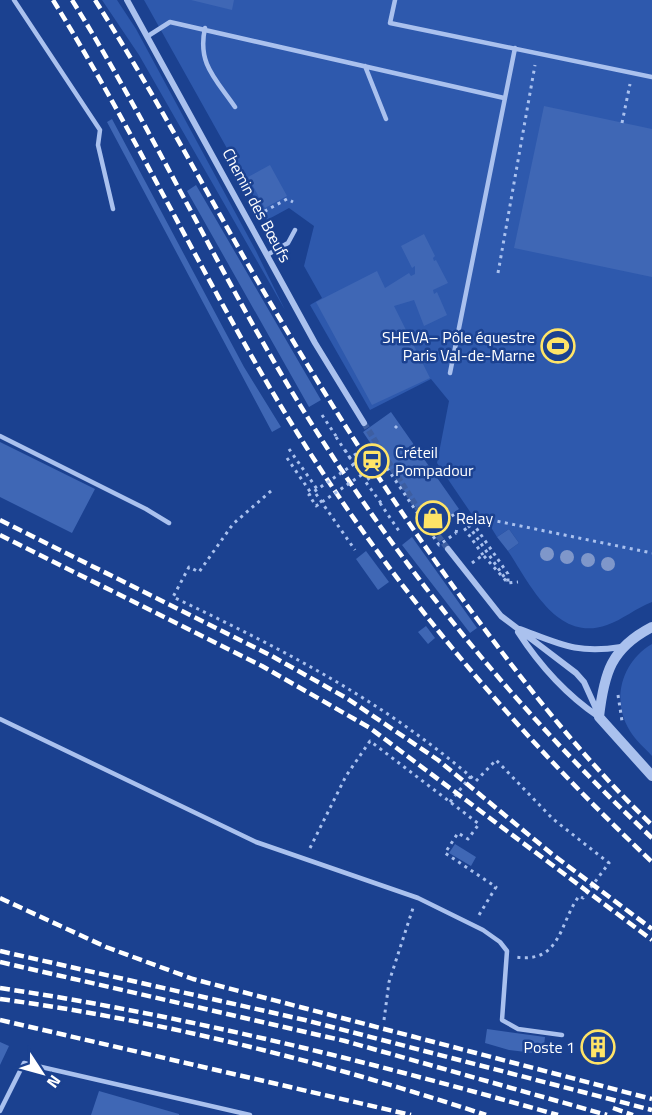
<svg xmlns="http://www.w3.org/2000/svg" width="652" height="1115" font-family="'Titillium Web',sans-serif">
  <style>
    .green { fill: #2e59ad }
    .building { fill: #3f67b5 }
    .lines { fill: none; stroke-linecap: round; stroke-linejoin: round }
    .minor-tunnel { stroke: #3d5ea1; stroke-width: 6; stroke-dasharray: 6 3; stroke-linecap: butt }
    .path { stroke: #aac1ee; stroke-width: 3; stroke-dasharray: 3 4.5; stroke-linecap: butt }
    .service { stroke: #aac1ee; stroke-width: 4.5 }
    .minor { stroke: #aac1ee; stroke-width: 6 }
    .tertiary { stroke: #aac1ee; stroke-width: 10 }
    .rail { stroke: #fff; stroke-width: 4.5; stroke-dasharray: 10 4.5; stroke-linecap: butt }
    .path-bridge { stroke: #aac1ee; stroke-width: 3; stroke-dasharray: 3 4.5; stroke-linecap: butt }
    .tree { fill: #7f97ca }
    .labels { text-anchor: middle; stroke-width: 5; stroke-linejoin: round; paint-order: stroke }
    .street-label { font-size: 16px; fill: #fff; stroke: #1b4190 }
    .poi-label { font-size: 16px; fill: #fff; stroke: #1b4190; text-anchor: end }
  </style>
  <rect width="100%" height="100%" fill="#1b4190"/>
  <!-- green -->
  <path class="green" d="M102,0h15l19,29 120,222 29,59 -146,-255z
    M144,0h508v602c-16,6 -30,18 -45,23 -50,18 -77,-41 -99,-74l11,-8 -10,-14 -12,8 -8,-13 -12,-2 -40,-59 12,-62 -18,-22 -61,31 -60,-105 12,-7 -18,-32 10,-40 -25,-18 -22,12z
    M652,644v112c-7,-8 -17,-16 -22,-25 -19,-30 -9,-69 22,-87z"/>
  <!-- building -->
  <path class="building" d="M191,0h43l-2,10z
    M544,106l108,23v148l-138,-29z
    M112,119l132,248 37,60 -9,5 -165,-310z
    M270,165l17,31 -22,12 -17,-31z
    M196,185l125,215 -12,7 -122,-216z
    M424,234l11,22 -2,2 1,3 2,-1 12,23 -15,7 1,4 3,-2 10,23 -23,11 -10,-26 -20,6 36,72 -58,27 -56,-103 61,-31 8,17 24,-15 2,3 4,-2v-8l-3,2 -11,-22z
    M391,412l68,97 -28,20 -44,-63 -3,2 -15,-22 2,-2 -8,-12z
    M0,442l95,47 -23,44 -72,-36z
    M509,529l10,14 -11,8 -11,-14z
    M412,537l65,91 -7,5 -68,-88z
    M366,551l23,31 -11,8 -22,-31z
    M426,626l9,12 -7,6 -10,-12z
    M455,844l21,13 -5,9 -22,-13z
    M487,1029l58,8 -2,17 -34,-4 -24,-7z
    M585,1036l30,13 -4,9 -30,-13z
    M0,1042l9,4 -9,19z
    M99,1091l80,23v1h-88z"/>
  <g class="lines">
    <!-- minor-tunnel -->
    <path class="minor-tunnel" d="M364,423l54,86 30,40"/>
    <!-- path -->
    <path class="path" d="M622,123l8,-39
      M258,215l29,-16 6,3
      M498,273l37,-208
      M322,415l14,21
      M395,428l2,-2
      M336,437l14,21 21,-14 16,24
      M289,449l28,40
      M287,458l24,35
      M356,466l6,9
      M271,491l-38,33 -34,48 -10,-5 -16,30c113,54 207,102 303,184l20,-21 57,59 56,44 -26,35 -4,-2c-20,28 -18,68 -64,61
      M316,494l39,56
      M380,503l19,28
      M381,503l-16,-22 21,-14
      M452,514l6,9 14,-7 180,37
      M468,516l40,58v9
      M464,519l43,62
      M460,522l23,33
      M456,533l2,-10
      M472,563l11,-8 25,28 10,-1
      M618,695l4,26
      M450,802l21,-26
      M310,848l36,-72 24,-35 109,83 -11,15 -10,-6 -13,20 51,34 -17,28
      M384,1020l5,-38 24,-74"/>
    <!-- service -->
    <path class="service" d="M14,0l86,130 -2,15 15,64
      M395,0l-5,23 262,54
      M205,28c-8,36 11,51 30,79
      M148,36l22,-14 334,76
      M365,66l21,53
      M267,255l21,-12 7,-13
      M450,373l65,-325
      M0,436l146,73 23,14
      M0,719l256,123 162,56 65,32 17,12 7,9 -5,69 16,9 44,6
      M0,1111l24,-48 226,52"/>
    <!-- minor -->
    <path class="minor" d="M127,0l188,343 49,80
      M448,549l53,67 75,57 8,9 14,31
      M520,629c40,15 57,25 101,18
      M518,632c22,34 47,62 81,85"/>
    <!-- tertiary -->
    <path class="tertiary" d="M652,627c-41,21 -48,46 -53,90l53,59"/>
    <!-- rail -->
    <path class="rail" d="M53,0c87,141 157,293 245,434 98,157 220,301 354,428
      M72,0c77,124 139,256 214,382 100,167 223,322 366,456
      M95,0c54,85 101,173 151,261 64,111 132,220 207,325 61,84 124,167 199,239
      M0,520l270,135 78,44 90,61 114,94 100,75
      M0,535l262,131 108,62 282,212
      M0,898l106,49 87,32 459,120
      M0,951l305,69 347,90
      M0,962l345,79 262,74
      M0,988c189,28 374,75 558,127
      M0,999c165,22 328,64 486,116
      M0,1020l411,95
      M613,1108l20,7"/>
    <!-- path-bridge -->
    <path class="path-bridge" d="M345,450l9,14 21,-14
      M354,464l-45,31 7,11 66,-45
      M387,468l52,77 17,-12"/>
  </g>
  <!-- trees -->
  <g class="tree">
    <circle cx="547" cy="554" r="7"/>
    <circle cx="567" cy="557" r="7"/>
    <circle cx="588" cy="560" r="7"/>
    <circle cx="608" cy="564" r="7"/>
  </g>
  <!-- icons -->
  <defs>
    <symbol id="stadium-ring" viewBox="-11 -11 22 22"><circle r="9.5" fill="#1b4190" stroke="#ffe467" stroke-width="1.5"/><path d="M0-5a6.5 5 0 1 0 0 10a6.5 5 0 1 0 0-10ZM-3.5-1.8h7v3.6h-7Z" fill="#ffe467"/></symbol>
    <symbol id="station-ring" viewBox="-11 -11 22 22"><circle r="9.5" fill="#1b4190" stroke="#ffe467" stroke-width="1.5"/><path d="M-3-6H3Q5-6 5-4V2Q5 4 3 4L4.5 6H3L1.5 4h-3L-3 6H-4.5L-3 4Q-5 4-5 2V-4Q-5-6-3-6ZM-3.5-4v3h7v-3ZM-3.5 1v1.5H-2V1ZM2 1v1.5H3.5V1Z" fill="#ffe467"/></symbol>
    <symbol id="shop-ring" viewBox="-11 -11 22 22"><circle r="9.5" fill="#1b4190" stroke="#ffe467" stroke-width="1.5"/><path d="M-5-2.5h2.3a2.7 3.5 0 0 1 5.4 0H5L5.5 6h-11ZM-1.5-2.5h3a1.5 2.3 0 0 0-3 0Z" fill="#ffe467"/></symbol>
    <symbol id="building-ring" viewBox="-11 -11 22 22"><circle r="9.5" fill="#1b4190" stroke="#ffe467" stroke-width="1.5"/><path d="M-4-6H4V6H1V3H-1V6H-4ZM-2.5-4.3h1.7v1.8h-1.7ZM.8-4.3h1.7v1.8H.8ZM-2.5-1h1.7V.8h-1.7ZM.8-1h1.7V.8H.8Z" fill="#ffe467"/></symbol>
  </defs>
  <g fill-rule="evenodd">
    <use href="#stadium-ring" x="539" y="327" width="38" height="38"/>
    <use href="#station-ring" x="353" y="442" width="38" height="38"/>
    <use href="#shop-ring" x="414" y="499" width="38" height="38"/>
    <use href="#building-ring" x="579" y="1028" width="38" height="38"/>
  </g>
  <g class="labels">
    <!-- street labels -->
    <g class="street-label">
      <text transform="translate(257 205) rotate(62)" y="6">Chemin des Bœufs</text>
    </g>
    <!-- poi labels -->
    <g class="poi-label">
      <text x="535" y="343">SHEVA– Pôle équestre<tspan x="535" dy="18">Paris Val-de-Marne</tspan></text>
      <text x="395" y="458" text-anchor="start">Créteil<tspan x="395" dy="18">Pompadour</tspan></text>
      <text x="456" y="524" text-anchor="start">Relay</text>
      <text x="575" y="1053">Poste 1</text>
    </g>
  </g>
  <!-- north arrow -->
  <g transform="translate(42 1073) rotate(126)" stroke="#1b4190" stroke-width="4.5" paint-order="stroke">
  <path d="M0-4.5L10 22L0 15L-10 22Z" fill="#ffffff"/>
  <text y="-9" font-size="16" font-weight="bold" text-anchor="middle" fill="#ffffff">N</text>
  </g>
</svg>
